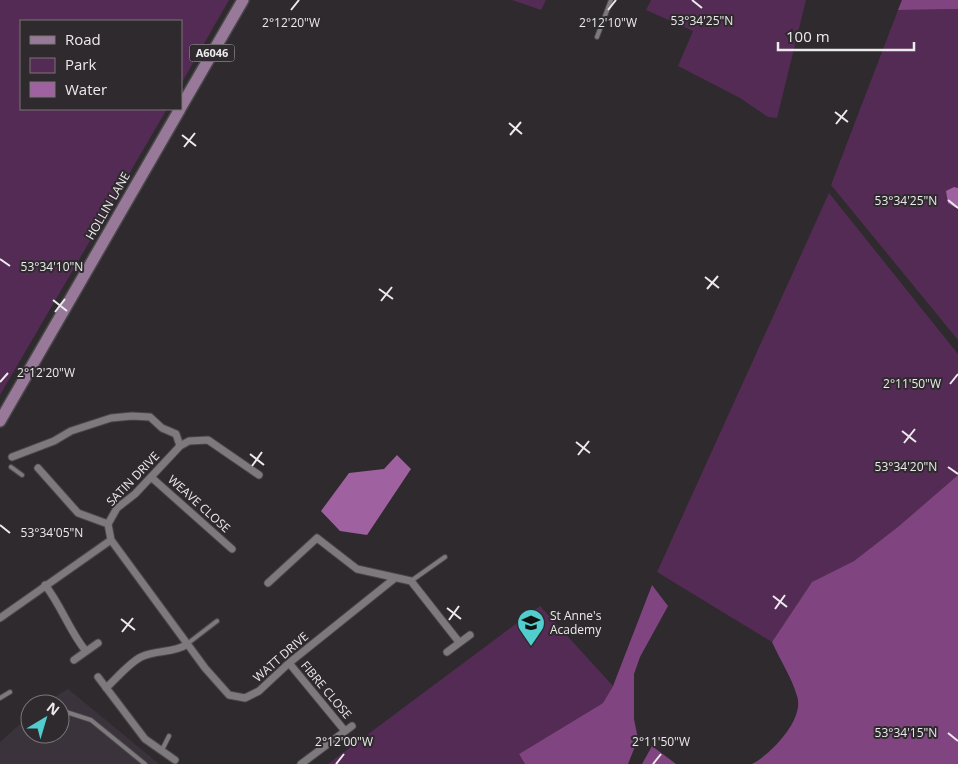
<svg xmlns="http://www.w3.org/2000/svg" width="958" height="764" font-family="'Open Sans',sans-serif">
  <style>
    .built { fill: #3b333b }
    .green { fill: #542b54 }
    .forest { fill: #804481 }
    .water { fill: #a061a1 }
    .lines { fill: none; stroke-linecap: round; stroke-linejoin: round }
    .lane-casing { stroke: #494749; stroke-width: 6 }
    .street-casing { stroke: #494749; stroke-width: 9 }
    .primary-casing { stroke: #494749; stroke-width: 14 }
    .lane { stroke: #7d797d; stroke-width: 4 }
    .street { stroke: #7d797d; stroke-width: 7 }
    .primary { stroke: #997999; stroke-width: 11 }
    .ticks { fill: none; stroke: #eceaec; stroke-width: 2 }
    .labels { text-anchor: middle; stroke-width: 4; stroke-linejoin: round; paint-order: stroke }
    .shield { fill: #2e2a2d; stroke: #b3b0b3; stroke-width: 1 }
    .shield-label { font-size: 11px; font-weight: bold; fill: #eceaec }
    .street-label { font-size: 12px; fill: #eceaec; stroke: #2e2a2d }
    .poi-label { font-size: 12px; fill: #eceaec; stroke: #2e2a2d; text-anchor: start }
    .ticks-label { font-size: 12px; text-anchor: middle; fill: #eceaec; stroke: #2e2a2d; stroke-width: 4; stroke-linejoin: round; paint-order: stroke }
  </style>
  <rect width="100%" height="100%" fill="#2e2a2d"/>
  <!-- built -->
  <path class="built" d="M68,689l39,32 52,43h-159v-22l30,-27v19h30v-30h-17z"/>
  <!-- green -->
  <path class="green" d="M0,0h229l-48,84v-63h-160v88h146l-167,286z
    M512,0h34l-5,10z
    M651,0h155l-29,118 -9,-1 -28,-19 -62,-32 15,-35 -47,-21z
    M958,9v179l-4,-1 1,22h3v131l-127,-155 67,-175z
    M829,193l129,161v121l-59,51 -45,35 -42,21 -40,60 -115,-70z
    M540,606l73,80 -10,17 -84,51 6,10h-197z"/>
  <!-- forest -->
  <path class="forest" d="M902,0h56v9l-60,1z
    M958,475v289h-206c19,-10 53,-45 45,-68 -5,-18 -17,-36 -25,-54l40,-60 42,-21 45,-35z
    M652,585l16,21 -28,51 -6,17v45l4,20 -10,25h-103l-6,-10 84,-51 10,-17z
    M652,746l24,18h-34z"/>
  <!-- water -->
  <path class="water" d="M954,187l4,1v21l-10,-6 -2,-12z
    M397,455l14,14 -44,66 -27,-4 -19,-20 28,-38 35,-4z"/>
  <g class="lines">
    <defs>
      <path id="lane" d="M597,37l14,-37
        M11,467l11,8
        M411,581l34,-24
        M187,644l30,-23
        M0,698l10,-6
        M38,701l4,3
        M60,710l31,10 54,44
        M162,750l7,-14"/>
      <path id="street" d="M12,457l42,-16 17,-10 40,-13 21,-2 18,1 12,11 14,6 4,12
        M38,468l40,45 30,11
        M151,477l81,72
        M111,540l94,128 24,27 16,3 14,-7 30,-28 106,-85
        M268,583l49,-45 40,31 54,12 48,61
        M45,585c16,20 24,45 40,65
        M0,618l111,-78 -3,-16 9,-16 18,-14 45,-48 9,-5 19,-1 51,35
        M447,652l23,-17
        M74,660l24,-17
        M289,663l56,68
        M98,677l47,62 30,21
        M106,688c10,-9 23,-25 35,-31 15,-7 32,-4 45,-12
        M301,764l51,-38"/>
      <path id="primary" d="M181,107l62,-107
        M0,421l180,-312"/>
    </defs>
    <!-- lane casing -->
    <use href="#lane" class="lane-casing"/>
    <!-- street casing -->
    <use href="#street" class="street-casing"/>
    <!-- primary casing -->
    <use href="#primary" class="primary-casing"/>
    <!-- lane -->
    <use href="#lane" class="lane"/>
    <!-- street -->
    <use href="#street" class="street"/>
    <!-- primary -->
    <use href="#primary" class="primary"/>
  </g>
  <!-- ticks -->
  <path class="ticks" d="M692,0l10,8M291,10l8,-10M608,10l8,-10M835,112l13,10M509,123l13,11M836,124l11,-14M182,135l14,11M510,135l11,-13M184,147l11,-14M948,200l10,8M0,259l10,7M705,277l14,11M379,289l14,10M707,289l11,-13M53,300l14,11M381,301l11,-14M55,312l10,-13M0,382l8,-9M950,384l8,-10M902,431l14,11M576,442l14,11M904,443l11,-14M250,454l14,11M578,455l11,-14M252,466l10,-14M948,467l10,7M0,525l10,8M773,596l14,11M447,608l14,11M775,609l10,-14M121,619l14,11M449,620l10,-14M122,632l11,-14M948,733l10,8M336,764l8,-10M653,764l8,-10"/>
  <!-- icons -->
  <defs>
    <symbol id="school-pin" viewBox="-11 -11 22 30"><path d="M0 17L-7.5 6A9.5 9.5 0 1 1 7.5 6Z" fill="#52cdcd" stroke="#2e2a2d"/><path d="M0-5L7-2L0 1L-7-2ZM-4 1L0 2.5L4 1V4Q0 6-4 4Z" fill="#111"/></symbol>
  </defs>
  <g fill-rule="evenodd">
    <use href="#school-pin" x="515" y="607" width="32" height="43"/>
  </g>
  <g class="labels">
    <!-- shield labels -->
    <rect class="shield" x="189.5" y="44.5" width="45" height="17" rx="4"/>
    <g class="shield-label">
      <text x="212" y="57">A6046</text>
    </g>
    <!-- street labels -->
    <g class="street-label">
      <text transform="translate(108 206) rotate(-60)" y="4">HOLLIN LANE</text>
      <text transform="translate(133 479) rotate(-46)" y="4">SATIN DRIVE</text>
      <text transform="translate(199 504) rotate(42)" y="4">WEAVE CLOSE</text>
      <text transform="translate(281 657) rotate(-41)" y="4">WATT DRIVE</text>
      <text transform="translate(326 690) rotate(50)" y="4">FIBRE CLOSE</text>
    </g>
    <!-- poi labels -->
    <g class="poi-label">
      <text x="550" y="620">St Anne's<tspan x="550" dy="14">Academy</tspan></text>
    </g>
  </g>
  <g class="ticks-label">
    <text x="702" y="25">53°34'25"N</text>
    <text x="291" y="27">2°12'20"W</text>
    <text x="608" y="27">2°12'10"W</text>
    <text x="906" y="205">53°34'25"N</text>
    <text x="52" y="271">53°34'10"N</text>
    <text x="46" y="377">2°12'20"W</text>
    <text x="912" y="388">2°11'50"W</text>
    <text x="906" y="471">53°34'20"N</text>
    <text x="52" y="537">53°34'05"N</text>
    <text x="906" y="737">53°34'15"N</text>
    <text x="344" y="746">2°12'00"W</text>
    <text x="661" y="746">2°11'50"W</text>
  </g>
  <!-- legend -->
  <rect x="20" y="20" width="162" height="90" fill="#2e2a2d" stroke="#7a7779"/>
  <rect x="30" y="36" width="25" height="8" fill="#997999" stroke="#7a7779"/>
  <text x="65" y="45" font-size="15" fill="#eceaec">Road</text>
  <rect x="30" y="58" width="25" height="15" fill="#542b54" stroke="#7a7779"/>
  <text x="65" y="70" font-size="15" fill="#eceaec">Park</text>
  <rect x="30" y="82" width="25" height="15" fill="#a061a1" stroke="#7a7779"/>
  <text x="65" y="95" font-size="15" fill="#eceaec">Water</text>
  <!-- north arrow -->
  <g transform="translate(45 719) rotate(38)"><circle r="24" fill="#2e2a2d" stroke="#7a7779"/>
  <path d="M0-4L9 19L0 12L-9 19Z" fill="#52cdcd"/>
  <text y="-8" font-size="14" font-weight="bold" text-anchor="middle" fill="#eceaec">N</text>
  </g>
  <!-- scale -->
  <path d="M778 42v8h136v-8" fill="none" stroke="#eceaec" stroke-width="2.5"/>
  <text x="786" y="42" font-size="15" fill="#eceaec" stroke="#2e2a2d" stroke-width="4" paint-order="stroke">100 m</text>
</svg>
